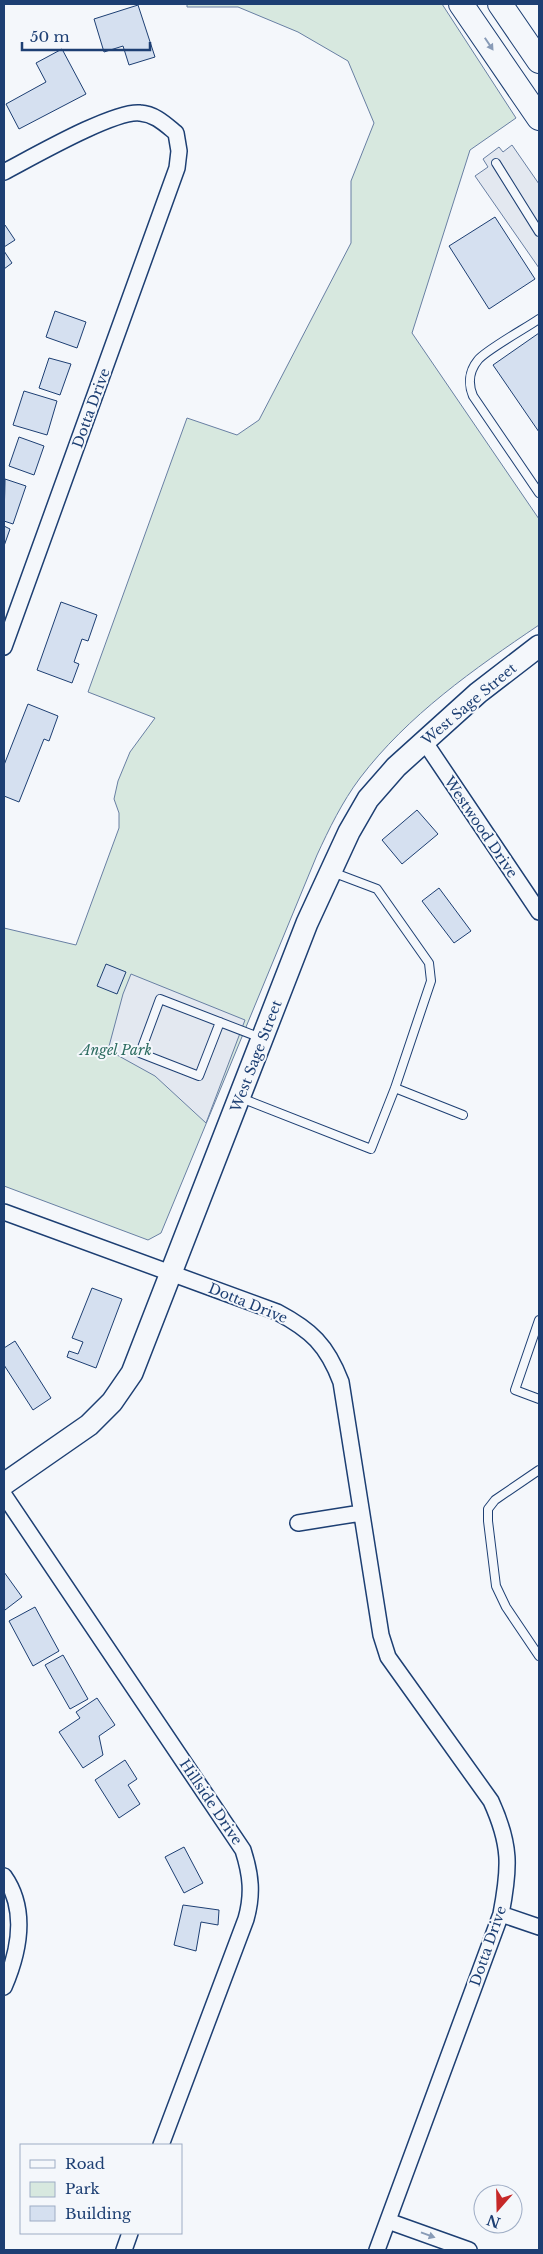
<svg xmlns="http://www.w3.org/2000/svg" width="543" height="2254" font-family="'Libre Baskerville',serif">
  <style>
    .green { fill: #d7e8df; stroke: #687fa3 }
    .parking { fill: #e3e8f0; stroke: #687fa3 }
    .building { fill: #d5e0f0; stroke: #1d3f73 }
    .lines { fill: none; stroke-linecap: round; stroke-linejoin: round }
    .lane-casing { stroke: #1d3f73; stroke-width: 10 }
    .street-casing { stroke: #1d3f73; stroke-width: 18 }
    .secondary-casing { stroke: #1d3f73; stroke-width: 24 }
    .primary-casing { stroke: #1d3f73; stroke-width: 26 }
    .lane { stroke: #f4f7fb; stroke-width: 8 }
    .street { stroke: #f4f7fb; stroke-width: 15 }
    .secondary { stroke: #f4f7fb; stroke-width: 21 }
    .primary { stroke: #f4f7fb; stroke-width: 24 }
    .oneway { fill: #889bb7 }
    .labels { text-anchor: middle; stroke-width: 4; stroke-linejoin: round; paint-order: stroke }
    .street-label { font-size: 14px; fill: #1d3f73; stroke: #f4f7fb }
    .park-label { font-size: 14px; font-style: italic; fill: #2c6c60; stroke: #f4f7fb }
  </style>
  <rect width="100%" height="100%" fill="#f4f7fb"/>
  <!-- green -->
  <path class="green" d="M187,4h255l74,114 -46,32 -58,183 127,186v106c-65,44 -131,90 -179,153 -18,24 -31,51 -43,77l-156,378 -13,7 -144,-54v-258l72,17 43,-117v-15l-5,-14 4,-18 12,-29 25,-34 -67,-26 99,-274 50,17 22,-15 92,-177v-62l23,-58 -26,-62 -50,-29 -60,-25h-51z"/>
  <!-- parking -->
  <path class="parking" d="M512,145l27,39v84l-64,-92 13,-9 -5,-8 16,-12 4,5z
    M131,974l114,46 -39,103 -51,-47 -47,-26 15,-56z"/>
  <!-- building -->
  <path class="building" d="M138,5l17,52 -26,8 -6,-19 -19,6 -10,-33z
    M62,49l24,45 -67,35 -13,-25 40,-22 -10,-19z
    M495,217l40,62 -46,30 -40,-63z
    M5,225l10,15 -11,7v-21z
    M4,251l8,12 -8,6z
    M55,311l31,11 -9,26 -31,-11z
    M539,333v99l-46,-67z
    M49,358l22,6 -11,31 -21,-7z
    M24,391l33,10 -10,34 -34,-10z
    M19,437l25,9 -10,29 -25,-9z
    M5,479l21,7 -13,38 -9,-3z
    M4,526l6,3 -6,17z
    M61,602l36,13 -9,26 -6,-2 -8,23 5,2 -7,19 -35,-13z
    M28,704l30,12 -9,25 -5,-2 -25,63 -15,-6v-31z
    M417,810l21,24 -36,30 -20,-24z
    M439,888l32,43 -17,12 -32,-42z
    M106,964l20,8 -9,22 -20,-8z
    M92,1288l30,11 -26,69 -29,-11 2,-6 9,3 5,-12 -11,-4z
    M15,1341l36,57 -18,12 -29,-45v-17z
    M4,1572l18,25 -17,13 -1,-2z
    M35,1607l24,44 -26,15 -24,-45z
    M63,1655l25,44 -18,10 -25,-44z
    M97,1698l18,27 -16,11 4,19 -20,13 -24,-36 21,-14 -4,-6z
    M125,1760l12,19 -9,6 12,19 -21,14 -24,-38z
    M184,1847l19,36 -19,10 -19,-36z
    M183,1905l36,5 -1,15 -17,-3 -5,29 -22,-6z"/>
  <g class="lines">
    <defs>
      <path id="lane" d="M496,163l43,69
        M539,319c-13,9 -53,31 -61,41 -9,11 -10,24 -5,36l66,97
        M220,1022l-21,54 -59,-23 20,-54 101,39
        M395,1088l68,27
        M241,1098l130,51 24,-61 36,-107 -2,-18 -52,-74 -45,-17
        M539,1320l-24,70 24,9
        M539,1470l-44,30 -7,9v12l8,65 10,21 33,49"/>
      <path id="street" d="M4,172c27,-14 110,-62 136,-59 15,1 25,11 36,20l3,18 -2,17 -173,479
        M424,741l115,171
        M4,1212l273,100c34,18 50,33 64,70l40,253 7,22 103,144c20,44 19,66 10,113l-124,336
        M4,1495l239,355c8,25 10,44 3,69l-85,226
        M298,1523l63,-10
        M4,1876c24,34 15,76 0,111
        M501,1914l38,13
        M388,2221l81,29
        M124,2250l6,-17"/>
      <path id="secondary" d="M4,1484l85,-59 23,-23 20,-29 175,-450 42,-91 19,-33 28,-32 82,-74 61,-47"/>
      <path id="primary" d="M461,4l78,114
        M500,4l39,57"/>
    </defs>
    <!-- lane casing -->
    <use href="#lane" class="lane-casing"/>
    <!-- street casing -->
    <use href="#street" class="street-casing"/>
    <!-- secondary casing -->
    <use href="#secondary" class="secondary-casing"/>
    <!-- primary casing -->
    <use href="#primary" class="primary-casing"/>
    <!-- lane -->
    <use href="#lane" class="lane"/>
    <!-- street -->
    <use href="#street" class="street"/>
    <!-- secondary -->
    <use href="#secondary" class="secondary"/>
    <!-- primary -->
    <use href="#primary" class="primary"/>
  </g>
  <!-- one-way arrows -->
  <defs><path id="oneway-solid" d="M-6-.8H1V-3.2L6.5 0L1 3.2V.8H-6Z" transform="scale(1.25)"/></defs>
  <g class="oneway">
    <use href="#oneway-solid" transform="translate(489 44) rotate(56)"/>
    <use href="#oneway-solid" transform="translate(428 2235) rotate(20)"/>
  </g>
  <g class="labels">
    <!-- street labels -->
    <g class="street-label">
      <text transform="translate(91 408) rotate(-70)" y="5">Dotta Drive</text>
      <text transform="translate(469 704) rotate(-40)" y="5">West Sage Street</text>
      <text transform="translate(481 827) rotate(56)" y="5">Westwood Drive</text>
      <text transform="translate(256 1056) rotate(-69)" y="5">West Sage Street</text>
      <text transform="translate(248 1303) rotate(22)" y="5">Dotta Drive</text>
      <text transform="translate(211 1802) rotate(56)" y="5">Hillside Drive</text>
      <text transform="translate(488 1946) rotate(-71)" y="5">Dotta Drive</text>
    </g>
    <!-- park labels -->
    <g class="park-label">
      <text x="116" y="1055">Angel Park</text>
    </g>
  </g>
  <!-- border -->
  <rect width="543" height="2254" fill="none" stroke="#1d3f73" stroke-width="10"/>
  <!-- legend -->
  <rect x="20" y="2144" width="162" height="90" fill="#f4f7fb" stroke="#9eadc5"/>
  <rect x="30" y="2160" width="25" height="8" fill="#f4f7fb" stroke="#9eadc5"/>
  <text x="65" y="2169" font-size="15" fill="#1d3f73">Road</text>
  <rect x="30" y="2182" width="25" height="15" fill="#d7e8df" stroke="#9eadc5"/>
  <text x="65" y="2194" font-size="15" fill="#1d3f73">Park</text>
  <rect x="30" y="2206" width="25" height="15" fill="#d5e0f0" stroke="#9eadc5"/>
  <text x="65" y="2219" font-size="15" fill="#1d3f73">Building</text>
  <!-- north arrow -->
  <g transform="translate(498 2209) rotate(200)"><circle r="24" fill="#f4f7fb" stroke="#9eadc5"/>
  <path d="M0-4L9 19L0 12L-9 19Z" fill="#c62828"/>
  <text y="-8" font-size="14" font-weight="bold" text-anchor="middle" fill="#1d3f73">N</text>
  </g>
  <!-- scale -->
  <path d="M22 42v8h128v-8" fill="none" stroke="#1d3f73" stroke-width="2.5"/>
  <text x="30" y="42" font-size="15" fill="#1d3f73" stroke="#f4f7fb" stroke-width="4" paint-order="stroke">50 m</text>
</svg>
